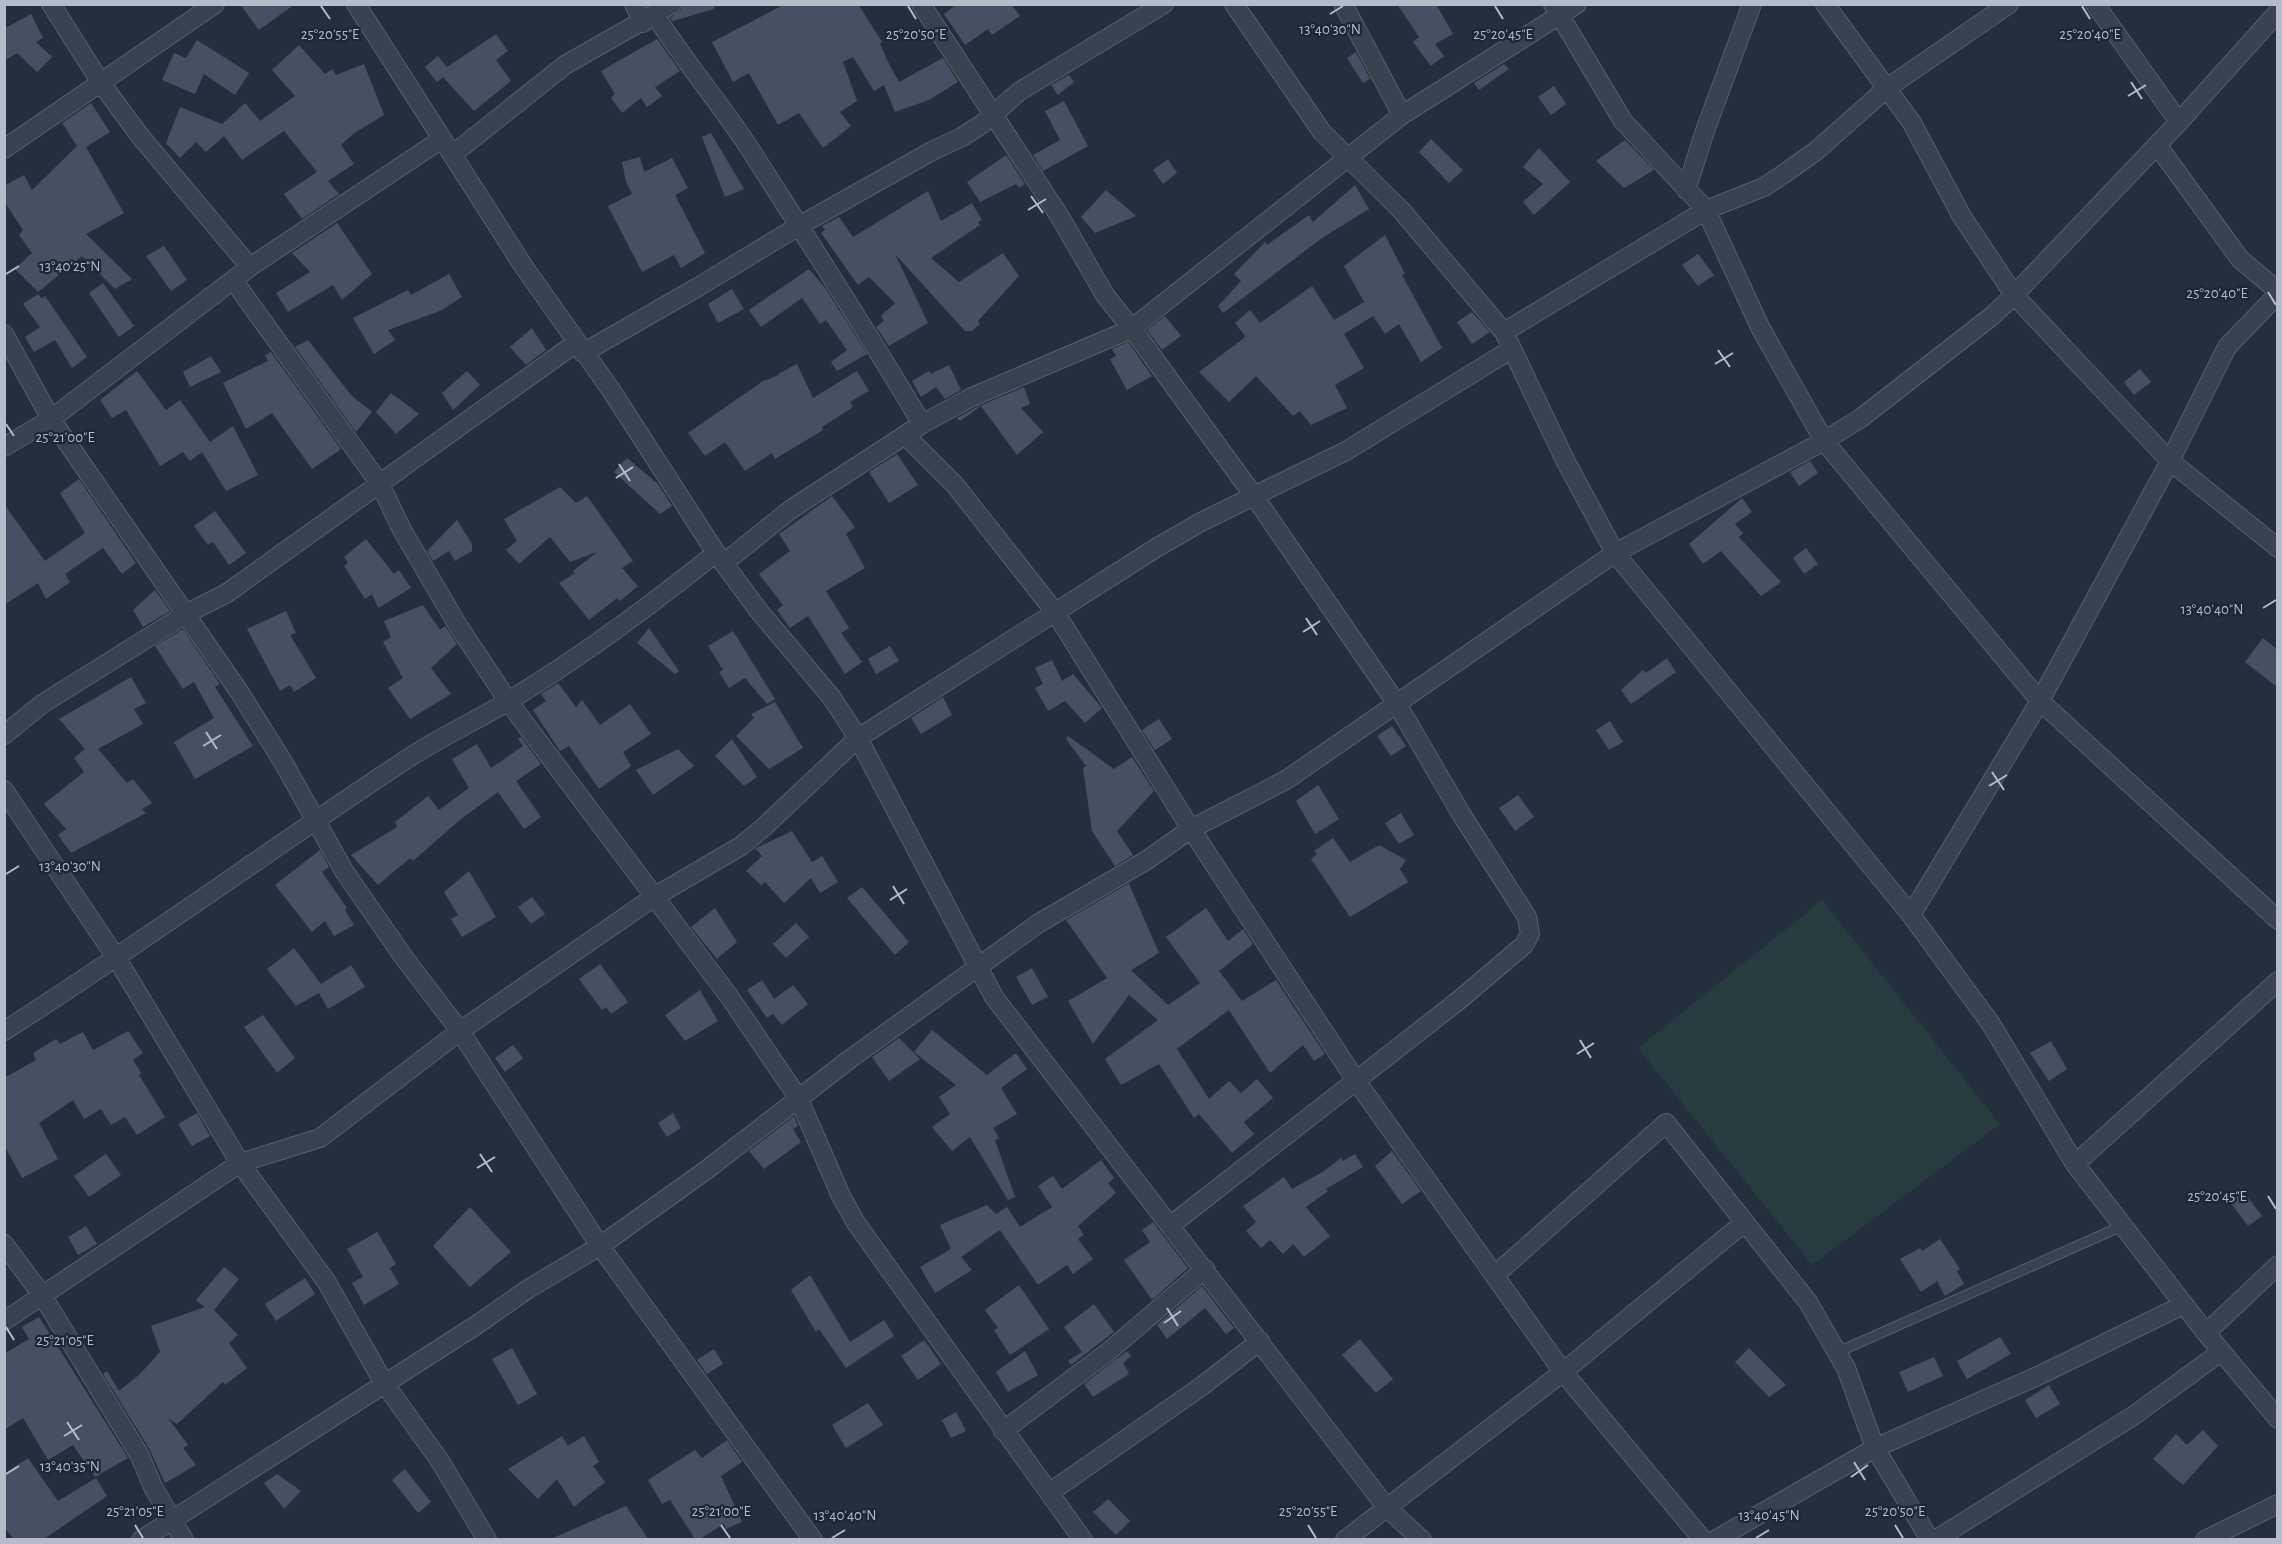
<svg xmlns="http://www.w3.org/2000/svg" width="2282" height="1544" font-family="'Alegreya Sans',sans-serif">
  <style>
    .green { fill: #263c3f }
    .building { fill: #455162 }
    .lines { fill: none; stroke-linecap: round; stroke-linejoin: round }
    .lane-casing { stroke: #565f6c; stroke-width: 11 }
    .street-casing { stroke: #565f6c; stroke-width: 20 }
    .lane { stroke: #38414e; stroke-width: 9 }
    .street { stroke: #38414e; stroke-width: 18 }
    .ticks { fill: none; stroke: #b4bcc9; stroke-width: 2 }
    .ticks-label { font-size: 15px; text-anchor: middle; fill: #b4bcc9; stroke: #1d2633; stroke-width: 4.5; stroke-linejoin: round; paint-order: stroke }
  </style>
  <rect width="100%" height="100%" fill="#242f3e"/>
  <!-- green -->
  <path class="green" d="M1822,900l178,224 -188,141 -174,-217z"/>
  <!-- building -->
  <path class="building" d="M240,4h55l-36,26z
    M683,4h31v5l-41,12 -3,-3 11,-8z
    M785,4h73l24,38 -2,2 8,18 11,20 44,-24 15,24 -29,18 -34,12 -11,-27 -10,6 -21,-34 -10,5 14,39 -17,11 11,14 -28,22 -24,-35 -21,12 -29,-52 -16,9 -21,-40z
    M957,4h54l9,12 -28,19 -4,-6 -23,16 -21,-31z
    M1397,4h39l17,30 -18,10 9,12 -13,10 -18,-24 6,-5z
    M31,14l12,24 -7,4 16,15 -15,15 -20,-19 -13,8v-32z
    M496,34l12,17 -12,9 15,21 -37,30 -31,-34 -6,5 -12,-15 13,-11 9,11z
    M657,39l23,32 -25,16 7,9 -15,11 -6,-9 -19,15 -11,-15 4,-4 -14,-23z
    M197,40l52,33 -14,22 -31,-21 -9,20 -33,-14 12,-27 12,5z
    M299,45l26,29 7,-5 4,6 28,-11 20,51 -30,18 -13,12 13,19 -26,17 11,13 -37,25 -18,-25 33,-22 -33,-41 -42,29 -18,-24 -18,16 -10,-10 -16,16 -14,-15 14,-36 42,17 23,-21 15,18 35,-25 -23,-26z
    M1356,52l14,27 -7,4 -16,-25z
    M1504,64l5,5 -30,21 -5,-7z
    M1069,75l5,7 -16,13 -7,-10z
    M1554,86l12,18 -15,11 -13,-18z
    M1064,101l24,45 -45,25 -10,-16 27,-15 -15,-29z
    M91,103l19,29 -24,15 38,66 -38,21 46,45 -17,10 -33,-33 -44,36 -23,-23 17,-16 -13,-18 4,-5 -19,-29v-15l20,-11 8,15 45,-44 -15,-23z
    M711,133l33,56 -19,8 -23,-60z
    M1431,139l32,31 -14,13 -30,-31z
    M1625,140l29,30 -30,18 -28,-27z
    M1539,148l31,34 -36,33 -11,-13 20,-18 -20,-17z
    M1006,155l19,29 -6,4 -3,-4 -36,18 -13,-20z
    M640,157l4,15 28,-14 16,30 -13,7 30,58 -24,15 -7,-13 -32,17 -34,-66 24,-12 -6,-12 -4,-20z
    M1168,159l9,14 -14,11 -10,-14z
    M1355,185l14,24 -47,29 -99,75 -5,-7 23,-25 -7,-7 31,-32 2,3 42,-30 4,7z
    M1106,190l30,26 -41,17 -14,-16z
    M928,191l13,30 31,-18 10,17 -4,2 2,3 -49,33 28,24 44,-29 16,23 -41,45 2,3 -8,7h-7l-70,-77 33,69 -39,23 -13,-19 8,-6 -3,-5 14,-13 -26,-26 -11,8 -37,-52 4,-3 -3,-4 17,-9 14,20z
    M337,223l35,51 -30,26 -9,-15 -45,27 -12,-19 34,-21 -18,-19z
    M1385,235l20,39 -3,1 40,73 -21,14 -22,-38 -14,10 -12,-18 -29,18 20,34 -29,17 12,23 -36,17 -11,-14 -7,5 -37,-40 -27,26 -30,-30 45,-34 1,-2 -10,-13 15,-13 10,13 52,-37 22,34 30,-18 -20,-36z
    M164,246l23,34 -16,11 -25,-35z
    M1698,254l16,21 -16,11 -16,-21z
    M809,269l17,20 41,65 -30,17 -6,-9 16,-12 -21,-30 -6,4 -18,-26 -41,29 -12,-17z
    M449,274l13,23 -22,14 -52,19 7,10 -21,14 -21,-36 55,-28 3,5z
    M103,283l31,43 -15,11 -30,-44z
    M732,289l12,20 -26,14 -10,-19z
    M38,294l4,5 3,-3 42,61 -15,11 -17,-28 -21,12 -9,-15 15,-10 -17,-23z
    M1472,312l18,20 -18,12 -15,-22z
    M1165,316l16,20 -19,14 -15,-20z
    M532,328l14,22 -20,15 -16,-18z
    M308,340l43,55 21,17 -16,20 -61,-85z
    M1128,342l24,34 -25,14 -17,-31 6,-3 -4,-7z
    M271,352l70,97 -29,20 -40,-56 -26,16 -23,-46 45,-22 -3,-6z
    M211,356l10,16 -31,15 -7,-15z
    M797,364l16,34 44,-27 12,20 -19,11 3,5 -31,20 1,3 -48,29 -3,-6 -27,18 -20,-29 -20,14 -17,-23 75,-52 16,-6 -1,-1z
    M949,365l12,25 -16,9 -9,-12 -15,10 -9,-16 17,-10 2,3z
    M2140,369l11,13 -17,13 -10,-13z
    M137,371l29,39 14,-10 30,42 23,-16 25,49 -32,16 -24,-39 -12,9 -7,-9 -23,14 -34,-56 -14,8 -12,-18z
    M467,371l13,14 -27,25 -11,-17z
    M1024,387l6,17 -9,4 22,24 -26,23 -36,-49 -21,15 -3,-3 20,-11z
    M391,393l28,21 -23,20 -20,-22z
    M897,454l21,31 -29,18 -20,-31z
    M627,458l31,26 14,22 -12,8 -46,-42z
    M1810,461l8,12 -19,13 -9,-14z
    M79,479l57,84 -14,11 -19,-26 -38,26 5,8 -24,17 -8,-16 -34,22v-101l41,57 40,-28 -25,-40z
    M560,487l16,16 11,-7 46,65 -11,7 16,18 -18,15 -3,-3 -28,22 -30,-37 16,-10 -2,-2 24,-19 -27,10 -20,-25 -31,27 -13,-14 11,-9 -13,-22z
    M832,496l23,31 -9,7 19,34 -39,23 23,37 -8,5 21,29 -17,12 -37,-58 -18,12 -13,-18 6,-5 -24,-31 31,-23 -11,-17z
    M1742,498l10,14 -17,12 8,9 -4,4 42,45 -20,14 -40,-45 -18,13 -14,-20z
    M215,511l31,42 -17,12 -16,-23 -5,3 -14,-19z
    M457,520l15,24v7l-17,10 -6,-10 -16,10 -6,-10z
    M366,539l28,35 5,-4 12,18 -33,20 -6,-14 -7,5 -21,-33 4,-3 -4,-6z
    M1806,548l12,16 -14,10 -11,-16z
    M155,590l15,21 -27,16 -10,-17z
    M423,605l17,25 5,-4 12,18 -26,24 20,26 -41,25 -22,-31 15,-10 -20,-36 8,-5 -7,-16z
    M286,611l10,22 -6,2 26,43 -22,14 -4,-7 -10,6 -33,-62z
    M649,628l30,43 -4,3 -38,-31z
    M183,629l37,55 -5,3 38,59 -58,33 -21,-37 40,-24 -20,-36 -11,7 -28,-43z
    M733,631l42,68 -8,5 -22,-26 -16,10 -10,-16 4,-2 -15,-24z
    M2263,638l14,11v38l-32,-25z
    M890,646l9,15 -23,13 -8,-15z
    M1667,658l9,14 -45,32 -10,-14 22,-20 3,3z
    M1052,660l10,21 11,-7 29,34 -17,15 -20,-22 -17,10 -13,-23 8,-4 -8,-16z
    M131,677l15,26 -12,6 9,15 -45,25 29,34 6,-4 19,24 -10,6 4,4 -75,40 -13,-18 8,-6 -22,-25 40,-32 -10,-14 11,-9 -26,-30z
    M558,683l18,24 6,-7 18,25 30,-21 21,30 -28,18 8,14 -32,23 -30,-43 -9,5 -27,-41 13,-9 -5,-7z
    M943,697l9,18 -31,19 -10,-16z
    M775,702l28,46 -34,21 -33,-33 18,-18 -3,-4z
    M1159,719l13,20 -17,11 -13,-20z
    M1610,721l13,21 -14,8 -13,-20z
    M1392,726l14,20 -15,10 -14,-20z
    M1068,736l46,33 18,-12 22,34 -37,40 16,24 -18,11 -23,-35 -9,-63 3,-2 -20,-27z
    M521,737l20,27 -25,17 25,36 -17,12 -26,-37 -37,27 -48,42 -3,-3 -32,27 -27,-30 46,-28 -2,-5 33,-26 11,14 30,-22 -17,-29 25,-15 14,24 32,-22 -5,-7z
    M732,739l25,38 -13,9 -29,-30z
    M678,749l16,17 -41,29 -17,-25z
    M1318,785l21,34 -24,15 -19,-33z
    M1518,795l16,22 -19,14 -16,-23z
    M1401,813l13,22 -15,9 -14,-21z
    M792,831l20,31 10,-6 16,26 -18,11 -9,-15 -27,25 -19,-21 -4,3 -15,-14 16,-15 -6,-7 -5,4 5,-5z
    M1333,838l17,24 29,-17 27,15 -6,9 8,13 -58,35 -39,-58 6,-5 -3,-3z
    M320,850l9,17 -7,5 25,36 -2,2 9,15 -20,11 -9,-15 -13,11 -37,-47z
    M469,871l27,46 -34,20 -11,-18 7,-4 -14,-23z
    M1133,881l-4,3 30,69 -28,17 37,35 32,-22 -34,-46 40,-29 22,33 15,-12 10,15 -34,27 23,30 34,-21 49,74 -11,7 -11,-16 -33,28 -41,-63 -52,39 32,50 20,-18 12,12 16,-14 16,19 -29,24 10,12 -22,19 -33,-39 -5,4 -35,-54 -38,21 -16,-26 53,-39 -29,-25 -36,49 -25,-43 39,-23 -41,-58z
    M862,887l47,55 -14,13 -48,-57z
    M532,897l13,17 -14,10 -13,-17z
    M715,908l22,34 -20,17 -26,-32z
    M796,923l13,14 -23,21 -13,-14z
    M294,948l27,36 30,-19 14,22 -37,22 -9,-16 -23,13 -29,-37z
    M600,964l28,38 -17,12 -5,-7 -4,3 -23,-31z
    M1032,968l16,29 -16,8 -16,-28z
    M762,980l12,19 19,-14 15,19 -26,21 -9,-11 -6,4 -20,-28z
    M700,990l18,31 -33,20 -20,-26z
    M263,1015l32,43 -18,15 -33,-46z
    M932,1030l55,45 29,-22 11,16 -26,19 16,26 -24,14 6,10 -4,2 20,57 -7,3 -38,-63 -18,14 -20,-24 18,-13 -11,-17 17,-12 -42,-33z
    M128,1031l15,22 -10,7 8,13 -2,2 26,42 -28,18 -12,-18 -14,8 -10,-16 -17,10 -11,-19 -34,23 19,36 -36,19 -18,-33v-67l32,-18 -3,-7 23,-14 4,5 23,-12 10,18z
    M899,1038l21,21 -31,22 -17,-24z
    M2051,1041l16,28 -18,12 -19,-28z
    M513,1045l10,13 -18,14 -10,-14z
    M197,1113l13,23 -18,10 -14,-22z
    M673,1113l8,15 -14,9 -9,-14z
    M794,1116l4,10 -5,3 8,13 -37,27 -15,-18z
    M1392,1151l29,40 -19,13 -27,-38z
    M106,1154l15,21 -32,22 -15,-21z
    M1355,1154l8,13 -37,22 2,2 -22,16 24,29 -26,21 -11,-13 -10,10 -13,-14 -9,8 -15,-17 10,-9 -13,-16 41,-29 8,12 32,-18 17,-13 2,3z
    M1101,1160l13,18 -6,5 8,10 -38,33 6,9 -6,4 15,20 -20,15 -6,-9 -29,20 -38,-55 -39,27 11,13 -37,23 -15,-26 31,-18 -11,-24 47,-20 9,9 11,-7 13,20 32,-20 -14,-21 15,-10 9,13z
    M2241,1188l21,28 -14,10 -21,-28z
    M470,1207l41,45 -41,35 -37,-41z
    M1153,1222l35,46 -36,32 -28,-40 26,-18 -8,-12z
    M86,1226l11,18 -19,11 -10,-18z
    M377,1232l19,32 -6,4 9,16 -35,21 -12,-22 11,-6 -16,-28z
    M1940,1239l20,30 -3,2 7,13 -19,12 -8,-15 -16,11 -21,-33 20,-11 2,3z
    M224,1267l15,12 -25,31 24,25 -9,8 18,25 -22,17 -2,-3 -46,42 -9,-6 20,27 -5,3 13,17 -31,18 -15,-33 -47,-76 4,-3 12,20 20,-16 21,-23 -9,-26 54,-19 -9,-7z
    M810,1275l40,67 34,-22 10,16 -48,32 -27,-39 -3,3 -25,-42z
    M305,1278l10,16 -39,27 -11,-17z
    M1019,1285l30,44 -39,26 -16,-25 4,-2 -13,-18z
    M1202,1286l32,42 -8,6 -21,-26 -38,31 -10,-14z
    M1094,1304l20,28 -43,33 -3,-4 14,-9 -18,-25z
    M39,1317l89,141 -33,19 -22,-32 -25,15 -25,-42 -19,12v-76l25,-15 -7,-12z
    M2000,1337l11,17 -44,25 -10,-18z
    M1360,1339l33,40 -17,14 -34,-38z
    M924,1340l17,24 -23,16 -17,-24z
    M512,1348l25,46 -19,11 -26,-46z
    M1749,1348l37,37 -17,12 -34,-35z
    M714,1349l9,15 -16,10 -10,-14z
    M1025,1351l13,24 -30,17 -12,-20z
    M1127,1351l4,5 -8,7 6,11 -36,23 -9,-13z
    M1934,1357l9,19 -35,16 -9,-20z
    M2049,1385l11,19 -24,14 -11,-18z
    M868,1403l15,22 -37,23 -14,-23z
    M956,1412l10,19 -15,7 -9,-18z
    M2203,1430l15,16 -35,39 -30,-26 23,-25 11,11z
    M562,1436l6,10 16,-10 15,26 -6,4 12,16 -31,25 -17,-28 -19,20 -30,-30z
    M727,1440l15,22 -21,14 21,46 -16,7 -2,-5 -24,15h-5l-25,-39 -8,4 -14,-24 47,-30 7,8z
    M28,1458l30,43 38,-23 11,18 -63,43h-30l-10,-11v-54z
    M405,1469l26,33 -13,11 -26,-33z
    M277,1474l24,17 -17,18 -20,-26z
    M1108,1499l22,22 -14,14 -23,-23z
    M626,1506l22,33h-97z"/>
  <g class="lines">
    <defs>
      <path id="lane" d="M1838,1352l284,-126"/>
      <path id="street" d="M51,4l50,79 39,53 110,131
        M356,4l168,263 87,123 105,163 43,58 73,87 26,40 136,259 393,511 35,32
        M634,4l9,19
        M921,4l139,213 45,78 34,43 115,158 143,208 66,113 64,100 3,17 -6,11 -66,56 -287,224
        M1234,4l88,128 79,78 103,122 61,128 50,93 296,362 80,109 84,140 131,169 72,86
        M1343,4l59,111
        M1553,4l70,117 83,89 54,117 64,114 216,260 238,219
        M1825,4l87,119 49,92 53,80 156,166 108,87
        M2095,4l84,118
        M655,15c29,46 65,88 95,134 58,91 117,182 172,275
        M2157,145l83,114 38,32
        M4,149l211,-145
        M452,155l113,-90 107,-61
        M1686,190l20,-62 46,-124
        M233,280l147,204 22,46 55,94 51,77 223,298 68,100 42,97 15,27 227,317
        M1504,332l202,-122 58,-23 21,-14 31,-22 71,-63 122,-84
        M4,334l47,85 189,274 43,69 61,109 61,88 55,72 140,215 213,294
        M583,353l115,-66 99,-60 135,-76 30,-14 20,-13 38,-33 144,-87
        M905,435l50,50 100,127 136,217 164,250 208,293 140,168
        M4,447l47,-28 199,-152 192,-128
        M724,563l66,-53 132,-86 50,-27 159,-68 271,-214 175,-111
        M4,735l38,-31 144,-90 41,-21 349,-250
        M4,790l113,169 123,204 86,118 58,102 56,78 47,79
        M1911,915l129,-214 130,-240 57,-114 51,-53
        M4,1031c137,-87 268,-183 403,-272 33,-22 69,-38 103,-59 74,-45 138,-93 206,-147
        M2075,1164l203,-183
        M4,1244l38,51 98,161 13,31 31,53
        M1495,1275l171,-152 142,179 38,66 29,80 55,92
        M4,1321l236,-158 80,-25 140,-107 194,-134 87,-51 23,-19 94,-89 298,-190 45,-26 145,-71 166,-102
        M2206,1333l72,-68
        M1003,1431l105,-79 97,-83
        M1049,1493l153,-107 58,-45
        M141,1540l337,-216 50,-35 72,-43 105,-75 145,-112 189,-136 108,-63 44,-31 95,-49 329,-227 209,-112 37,-23 131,-102 22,-21 165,-173 99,-110
        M1345,1540l218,-168 182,-150
        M1715,1540l160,-92 165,-73 143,-70
        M1935,1540l198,-124 88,-64
        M2205,1540l73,-36"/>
    </defs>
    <!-- lane casing -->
    <use href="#lane" class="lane-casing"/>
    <!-- street casing -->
    <use href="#street" class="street-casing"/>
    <!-- lane -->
    <use href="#lane" class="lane"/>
    <!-- street -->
    <use href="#street" class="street"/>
  </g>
  <!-- ticks -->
  <path class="ticks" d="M321,6l9,13M908,6l8,13M1495,6l8,13M2082,6l8,13M1330,14l13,-8M2131,82l11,17M2128,96l18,-11M1031,196l12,17M1028,210l18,-11M6,274l13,-8M2268,292l8,13M1718,350l12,17M1715,364l18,-11M6,424l8,12M619,464l11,17M616,478l17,-11M2263,608l13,-8M1306,618l11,17M1303,632l17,-11M206,732l11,17M203,746l18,-11M1992,772l12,18M1989,786l18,-11M6,874l13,-8M893,886l11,18M890,900l17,-11M1580,1040l11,18M1577,1054l17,-11M480,1154l12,18M477,1168l18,-11M2268,1196l8,13M1167,1308l11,18M1164,1323l17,-12M6,1327l8,13M67,1422l12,18M64,1436l18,-11M1854,1462l11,18M6,1474l13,-8M1851,1477l17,-12M135,1525l8,13M721,1525l9,13M1308,1525l8,13M1895,1525l8,13M832,1538l13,-8M1756,1538l13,-8"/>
  <g class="ticks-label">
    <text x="1330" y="34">13°40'30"N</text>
    <text x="330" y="39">25°20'55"E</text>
    <text x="1503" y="39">25°20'45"E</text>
    <text x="916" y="39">25°20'50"E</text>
    <text x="2090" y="39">25°20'40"E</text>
    <text x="70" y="271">13°40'25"N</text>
    <text x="2217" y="298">25°20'40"E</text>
    <text x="65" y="442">25°21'00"E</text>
    <text x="2212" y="614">13°40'40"N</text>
    <text x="70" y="871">13°40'30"N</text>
    <text x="2217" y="1201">25°20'45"E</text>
    <text x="65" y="1345">25°21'05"E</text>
    <text x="70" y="1471">13°40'35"N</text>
    <text x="135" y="1516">25°21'05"E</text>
    <text x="721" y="1516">25°21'00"E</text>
    <text x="1308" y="1516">25°20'55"E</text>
    <text x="1895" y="1516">25°20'50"E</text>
    <text x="845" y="1520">13°40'40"N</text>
    <text x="1769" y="1520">13°40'45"N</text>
  </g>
  <!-- border -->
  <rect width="2282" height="1544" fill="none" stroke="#b4bcc9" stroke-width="12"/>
</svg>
